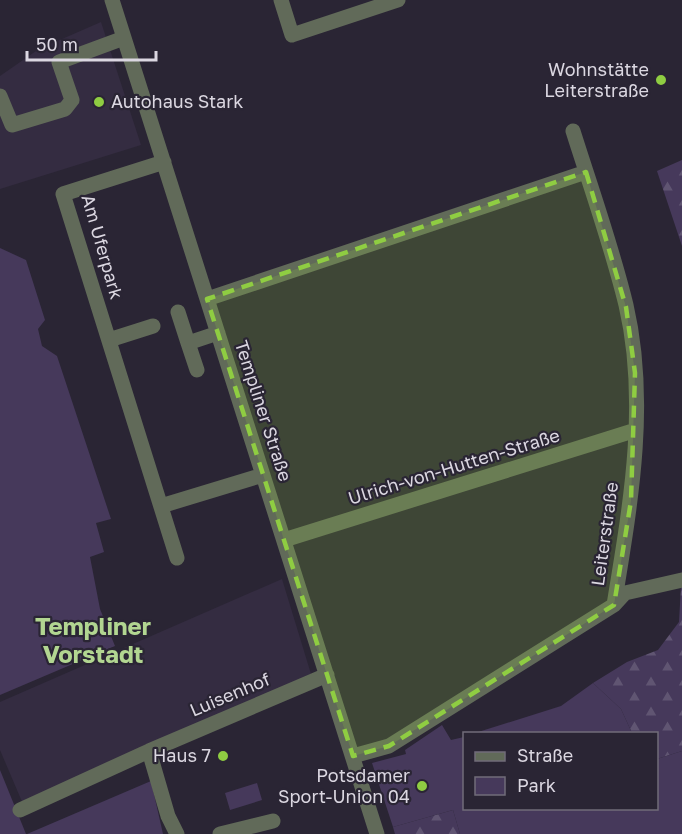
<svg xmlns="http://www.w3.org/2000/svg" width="682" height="834" font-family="'Golos Text',sans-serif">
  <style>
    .built { fill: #342c41 }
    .forest { fill: url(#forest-firs) }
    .green { fill: #46395b }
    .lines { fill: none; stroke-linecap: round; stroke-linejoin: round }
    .minor { stroke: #616a59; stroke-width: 15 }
    .marked { fill: #8fcd42; fill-opacity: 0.2; stroke: #8fcd42; stroke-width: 4.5; stroke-dasharray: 12 8; stroke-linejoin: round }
    .poi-dot { fill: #8fcd42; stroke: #2a2534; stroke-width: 2 }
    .labels { text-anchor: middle; stroke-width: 4.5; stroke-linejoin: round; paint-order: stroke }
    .poi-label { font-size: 18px; fill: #dbd7e1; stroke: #2a2534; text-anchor: end }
    .street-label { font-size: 18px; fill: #dbd7e1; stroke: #2a2534 }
    .district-label { font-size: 24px; font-weight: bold; fill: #b2d691; stroke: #2a2534 }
  </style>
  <defs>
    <pattern id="forest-firs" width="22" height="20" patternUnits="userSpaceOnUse" patternTransform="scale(1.5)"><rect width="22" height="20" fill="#46395b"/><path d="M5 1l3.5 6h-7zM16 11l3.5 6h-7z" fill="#605572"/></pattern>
  </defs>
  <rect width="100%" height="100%" fill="#2a2534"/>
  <!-- built -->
  <path class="built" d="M101,22l40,123 -141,44v-113l39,-27z
    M282,579l29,95 -288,130 -23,-54v-48z"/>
  <!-- forest -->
  <path class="forest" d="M682,160v86l-25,-75z
    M682,569v182l-25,8 -1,-25 -24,-1 -11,-24 -28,-26 34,-21 31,-12 21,-28z
    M453,810l7,24h-65l-2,-7z"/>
  <!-- green -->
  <path class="green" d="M0,248l26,12 19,60 -7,9 4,17 15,10 54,163 -15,4 8,29 -14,5 10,52 15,37 -115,49z
    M593,683l28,26 11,24h-157l86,-27z
    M442,725l9,15 13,-3v71h192l1,-49 25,-8v83h-222l-7,-24 -60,17 -21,-64 34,-9 -1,-4z
    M0,770l26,64h-26z
    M151,781l12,53h-136z
    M257,783l5,17 -32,10 -5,-17z"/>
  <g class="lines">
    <!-- minor -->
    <path class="minor" d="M112,0l265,834
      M281,0l11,35 106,-35
      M0,96l12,29 53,-16 7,-9 -13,-38 65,-24
      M573,131c18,57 39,116 53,174 23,99 4,202 -12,300
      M164,162l-101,32 114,364
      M207,299l379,-127
      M178,312l10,31
      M109,340l44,-14
      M197,370l-9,-27 30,-10
      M161,506l102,-31
      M284,540l352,-110
      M149,751l19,65 9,18
      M353,756l36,-10 225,-141 11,-12 57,-13
      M20,810l129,-59 178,-76
      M220,834l53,-13"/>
  </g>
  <!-- marked area -->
  <path class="marked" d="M586,172l40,135 9,66 -4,128 -17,104 -225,141 -36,10 -146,-457z"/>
  <!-- markers -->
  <g class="poi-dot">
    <circle cx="661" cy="80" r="6"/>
    <circle cx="99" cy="102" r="6"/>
    <circle cx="223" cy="756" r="6"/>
    <circle cx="422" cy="786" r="6"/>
  </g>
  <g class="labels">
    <!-- poi labels -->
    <g class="poi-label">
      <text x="649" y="76">Wohnstätte<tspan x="649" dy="21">Leiterstraße</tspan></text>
      <text x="111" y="108" text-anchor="start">Autohaus Stark</text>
      <text x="211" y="762">Haus 7</text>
      <text x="410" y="782">Potsdamer<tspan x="410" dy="21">Sport-Union 04</tspan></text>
    </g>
    <!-- street labels -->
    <g class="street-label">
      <text transform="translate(102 247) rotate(74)" y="6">Am Uferpark</text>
      <text transform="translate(263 411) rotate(72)" y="6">Templiner Straße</text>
      <text transform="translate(454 467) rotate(-17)" y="6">Ulrich-von-Hutten-Straße</text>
      <text transform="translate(605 534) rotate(-82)" y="6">Leiterstraße</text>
      <text transform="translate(230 695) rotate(-23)" y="6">Luisenhof</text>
    </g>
    <!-- district labels -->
    <g class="district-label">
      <text x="93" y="635">Templiner<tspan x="93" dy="28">Vorstadt</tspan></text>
    </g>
  </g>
  <!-- legend -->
  <rect x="463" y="732" width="195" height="78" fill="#2a2534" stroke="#716c79" stroke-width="1.5"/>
  <rect x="475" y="752" width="30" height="9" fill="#616a59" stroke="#716c79" stroke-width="1.5"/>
  <text x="517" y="762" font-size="18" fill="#dbd7e1">Straße</text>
  <rect x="475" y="777" width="30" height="18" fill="#46395b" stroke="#716c79" stroke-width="1.5"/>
  <text x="517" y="792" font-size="18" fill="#dbd7e1">Park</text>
  <!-- scale -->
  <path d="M27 51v9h129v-9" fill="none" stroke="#dbd7e1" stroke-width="3"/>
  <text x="36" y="51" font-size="18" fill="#dbd7e1" stroke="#2a2534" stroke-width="4.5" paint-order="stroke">50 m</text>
</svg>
